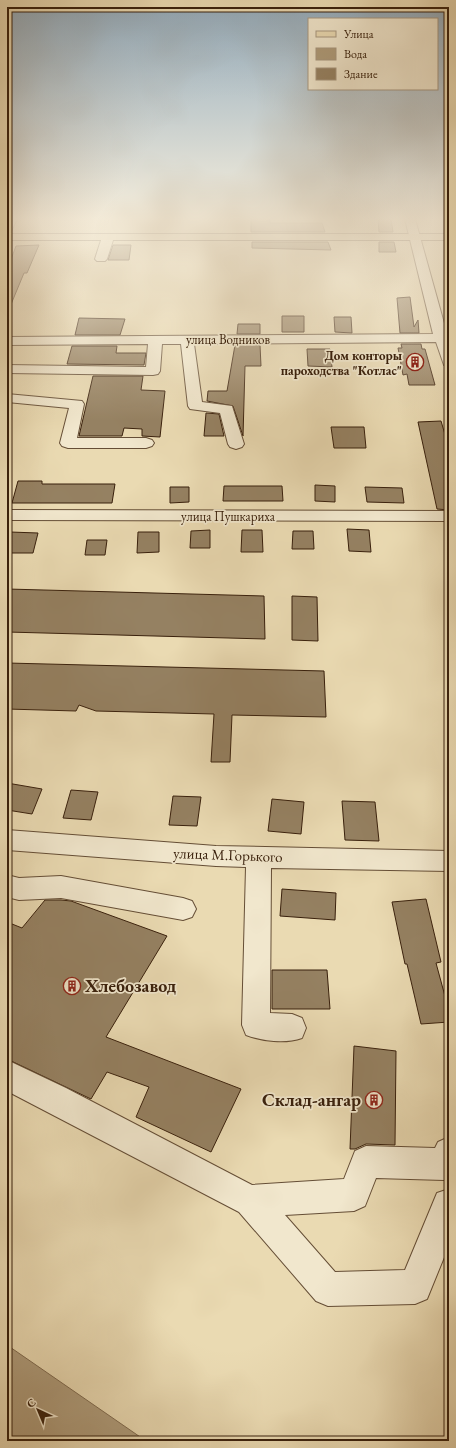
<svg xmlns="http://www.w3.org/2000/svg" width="456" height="1448" font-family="'EB Garamond',serif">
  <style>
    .water { fill: #ae9b7a; stroke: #7f6a4e }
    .building { fill: #958162; stroke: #39200c }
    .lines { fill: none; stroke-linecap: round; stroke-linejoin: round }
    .minor-casing { stroke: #654e36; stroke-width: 2 }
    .major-casing { stroke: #39200c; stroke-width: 2 }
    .minor { fill: #f1e7cd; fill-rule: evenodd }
    .major { fill: #eadab2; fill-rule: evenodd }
    .labels { text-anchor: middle; stroke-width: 3.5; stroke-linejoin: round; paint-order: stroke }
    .far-street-label { font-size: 13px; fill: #39200c; stroke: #f1e7cd }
    .far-poi-label { font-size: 13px; font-weight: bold; fill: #39200c; stroke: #f1e7cd; text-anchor: end }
    .street-label { font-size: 15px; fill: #39200c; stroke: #f1e7cd }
    .near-poi-label { font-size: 18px; font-weight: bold; fill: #39200c; stroke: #f1e7cd; text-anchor: start }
  </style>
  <rect width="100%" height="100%" fill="#eadab2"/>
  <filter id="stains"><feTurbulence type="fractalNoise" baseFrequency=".005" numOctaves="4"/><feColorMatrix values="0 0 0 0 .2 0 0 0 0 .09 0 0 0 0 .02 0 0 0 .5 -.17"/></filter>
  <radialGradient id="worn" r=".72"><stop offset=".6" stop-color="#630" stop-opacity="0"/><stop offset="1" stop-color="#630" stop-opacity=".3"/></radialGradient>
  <!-- water -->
  <path class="water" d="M7,1345l139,96h-139z"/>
  <!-- building -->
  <path class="building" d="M251,219h19v4h52l3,9h-74z
    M378,219h13l2,13h-14z
    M252,242h76l3,8 -79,-2z
    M379,242h15l2,10h-17z
    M39,245l-12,28h-3l-17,41v-44l9,-24z
    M113,245h18l-2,15h-21z
    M410,297l4,30 4,-7 1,13h-19l-3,-35z
    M282,316h22v16h-22z
    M334,317h17l1,16 -17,-1z
    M79,318l46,1 -5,16h-45z
    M238,324h22v10h-23z
    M401,344h20l1,5h3l10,36h-26l-2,-11 -4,1 -5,-27h4z
    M235,345h25l1,21h-16l-2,70 -10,-30 -26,-5 1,-10h19z
    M72,346h45l-1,7h30l-2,12 -77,-1z
    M307,349h23l2,18 -24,-1z
    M93,376h50l-2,14 24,1 -5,46 -18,-1v-7l-18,-1 -2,8h-43z
    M206,413l13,1 5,22h-20z
    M441,421l8,27v62l-12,-1 -19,-87z
    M331,427h33l2,21h-32z
    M18,481h24v3h73l-3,19h-100z
    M315,485l20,1v16l-20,-1z
    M224,486h58l1,15h-60z
    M170,487h19v15l-19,1z
    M365,487l37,1 2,15 -37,-1z
    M347,529l22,1 2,22 -22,-1z
    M210,530v18h-20l1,-17z
    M242,530h20l1,22h-22z
    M293,531h20l1,18h-22z
    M10,532l28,1 -5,20h-26v-10z
    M138,532h21v20l-22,1z
    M87,540h20l-2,15h-20z
    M7,589l257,7 1,43 -258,-7z
    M292,596l25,1 1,44 -26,-1z
    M7,663l317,8 2,46 -94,-2 -2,47h-19l3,-48 -118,-3 -17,-6 -3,6 -69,-2z
    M7,783l35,6 -10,25 -25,-4z
    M71,790l27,2 -7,28 -28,-2z
    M173,796l28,1 -4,29 -28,-1z
    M272,799l32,3 -3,32 -33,-3z
    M342,801l33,1 4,39 -34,-1z
    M282,889l54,4 -1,27 -55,-4z
    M426,899l15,63 -5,1 13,48v11l-28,2 -14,-60h-2l-13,-62z
    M45,900h16l10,1 96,35 -61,101 135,52 -30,63 -75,-35 13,-30 -42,-15 -16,27 -84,-40v-137l15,6z
    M272,970h55l3,39h-58z
    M354,1046l42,5 -1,94 -29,-1 -11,5h-5z"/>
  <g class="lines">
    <defs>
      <path id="minor" d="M7,219h10l-6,12 -4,1z
        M405,219h10l32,115h2v32l-5,-1 -8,-23 -242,2 8,58 30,4 12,38 -2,3 -6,2 -6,-2 -2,-3 -8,-31 -30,-4 -2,-3 -7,-62h-19l-2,27 -2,3 -5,1 -146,-2v-8l139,2 2,-23 -141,1v-8l426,-3z
        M108,234l4,1 2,2 -7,22 -2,2h-8l-2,-2 7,-22 2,-2z
        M7,394l75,7 2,3 -7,34h69l6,2 2,3 -2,3 -6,2h-78l-6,-2 -2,-3 9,-35 -62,-6z
        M7,510l442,1v10l-442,-1z
        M7,830l209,16 233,5v20l-178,-3 -1,145 22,1 10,4 4,10 -4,10c-17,6 -40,3 -56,-3l-4,-10 4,-158 -30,-1 -209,-16z
        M7,875l12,3 42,-2 122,22 9,3 4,8 -4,8 -9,3 -122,-22 -42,2 -12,-3z
        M7,1060l59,28 186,97 92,-6 11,-28 11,-5 69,2 3,-6 11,-5v41l-5,2 -68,-2 -11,28 -11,5 -69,4 50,57 70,-2 32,-77 12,-4v56l-22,54 -12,5 -87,2 -12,-5 -77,-89 -232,-121z"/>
      <path id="major" d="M7,234h442v6h-442z"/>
    </defs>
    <!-- minor casing -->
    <use href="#minor" class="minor-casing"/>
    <!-- major casing -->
    <use href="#major" class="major-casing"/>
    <!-- minor -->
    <use href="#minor" class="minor"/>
    <!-- major -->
    <use href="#major" class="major"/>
  </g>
  <!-- sky -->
  <linearGradient id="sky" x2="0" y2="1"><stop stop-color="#91aabc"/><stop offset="0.52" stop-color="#f6eedc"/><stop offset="1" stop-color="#f6eedc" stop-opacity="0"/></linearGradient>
  <rect width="456" height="421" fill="url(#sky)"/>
  <!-- icons -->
  <defs>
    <symbol id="building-ring" viewBox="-11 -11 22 22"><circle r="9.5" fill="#f1e7cd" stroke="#8f2418" stroke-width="1.5"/><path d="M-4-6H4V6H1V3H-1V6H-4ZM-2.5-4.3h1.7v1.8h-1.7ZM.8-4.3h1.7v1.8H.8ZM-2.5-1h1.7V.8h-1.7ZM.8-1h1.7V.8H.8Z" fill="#8f2418"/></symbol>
  </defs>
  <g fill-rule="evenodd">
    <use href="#building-ring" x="405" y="352" width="20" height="20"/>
    <use href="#building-ring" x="62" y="976" width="20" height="20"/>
    <use href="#building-ring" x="364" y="1090" width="20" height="20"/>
  </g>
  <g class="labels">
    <!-- far-street labels -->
    <g class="far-street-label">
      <text x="228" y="344">улица Водников</text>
      <text x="228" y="521">улица Пушкариха</text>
    </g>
    <!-- far-poi labels -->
    <g class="far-poi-label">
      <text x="402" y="360">Дом конторы<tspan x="402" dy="15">пароходства "Котлас"</tspan></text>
    </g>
    <!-- street labels -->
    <g class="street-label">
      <text transform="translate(228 855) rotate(2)" y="5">улица М.Горького</text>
    </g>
    <!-- near-poi labels -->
    <g class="near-poi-label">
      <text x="85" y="992">Хлебозавод</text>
      <text x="361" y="1106" text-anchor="end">Склад-ангар</text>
    </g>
  </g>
  <!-- margin -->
  <rect width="456" height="1448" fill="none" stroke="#eadab2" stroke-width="24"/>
  <rect x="8" y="8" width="440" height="1432" fill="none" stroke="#39200c" stroke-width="2"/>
  <rect x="12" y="12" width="432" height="1424" fill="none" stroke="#39200c"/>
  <!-- legend -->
  <rect x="308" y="18" width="130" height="72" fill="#f1e7cd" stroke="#a79780"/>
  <rect x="316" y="31" width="20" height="6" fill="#eadab2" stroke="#a79780"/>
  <text x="344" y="38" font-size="12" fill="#39200c">Улица</text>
  <rect x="316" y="48" width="20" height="12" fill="#ae9b7a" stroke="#a79780"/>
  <text x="344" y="58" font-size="12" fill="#39200c">Вода</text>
  <rect x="316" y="68" width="20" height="12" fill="#958162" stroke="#a79780"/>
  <text x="344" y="78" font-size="12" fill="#39200c">Здание</text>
  <!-- north arrow -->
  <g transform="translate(38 1410) rotate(316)" stroke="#f1e7cd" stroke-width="3" paint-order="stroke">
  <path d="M0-3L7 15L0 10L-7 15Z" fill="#39200c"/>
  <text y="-6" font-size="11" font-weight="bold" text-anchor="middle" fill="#39200c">С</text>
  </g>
  <rect width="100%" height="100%" filter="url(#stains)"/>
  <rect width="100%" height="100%" fill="url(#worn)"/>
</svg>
